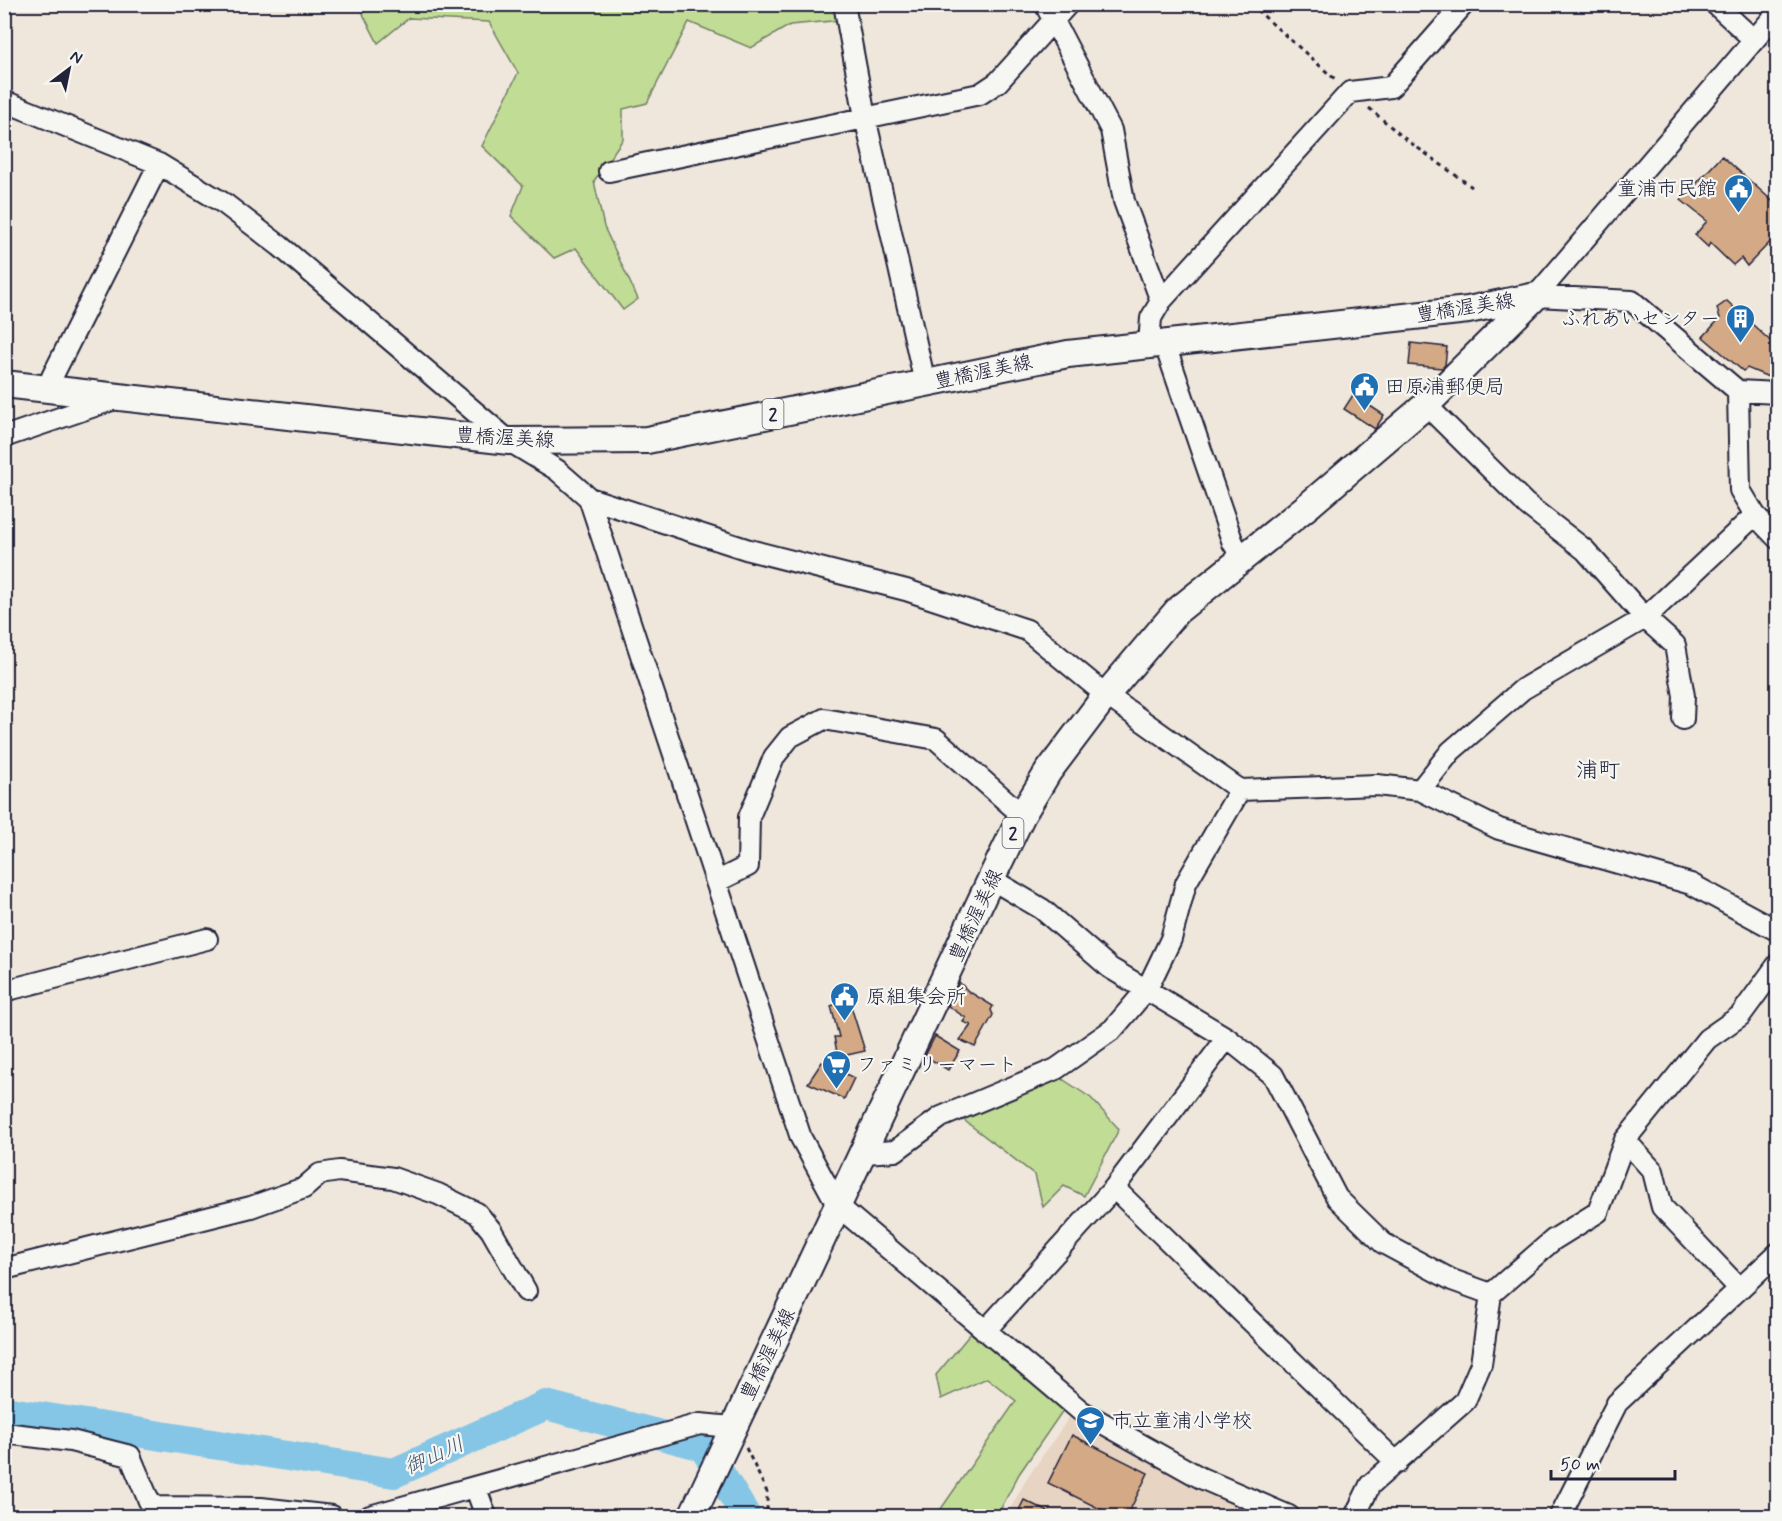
<svg xmlns="http://www.w3.org/2000/svg" width="1782" height="1521" font-family="Mynerve,'Klee One',sans-serif">
  <style>
    .built { fill: #e7d4c2 }
    .green { fill: #c1dc94; stroke: #727f68; stroke-width: 1.5 }
    .lines { fill: none; stroke-linecap: round; stroke-linejoin: round }
    .river { stroke: #85c6e6; stroke-width: 30 }
    .building { fill: #d4a985; stroke: #22223b; stroke-width: 1.5 }
    .minor-casing { stroke: #22223b; stroke-width: 24 }
    .major-casing { stroke: #22223b; stroke-width: 30 }
    .path { stroke: #22223b; stroke-width: 3; stroke-dasharray: 4.5 4.5; stroke-linecap: butt }
    .minor { stroke: #f6f6f2; stroke-width: 20 }
    .major { stroke: #f6f6f2; stroke-width: 26 }
    .labels { text-anchor: middle; stroke-width: 4.5; stroke-linejoin: round; paint-order: stroke }
    .shield { fill: #f6f6f2; stroke: #626272; stroke-width: 1.5 }
    .shield-label { font-size: 18px; font-weight: bold; fill: #22223b }
    .poi-label { font-size: 20px; fill: #22223b; stroke: #f6f6f2; text-anchor: start }
    .street-label { font-size: 20px; fill: #22223b; stroke: #f6f6f2 }
    .water-label { font-size: 21px; font-style: italic; fill: #40536e; stroke: #f6f6f2 }
    .quarter-label { font-size: 22px; fill: #22223b; stroke: #f6f6f2 }
  </style>
  <rect width="100%" height="100%" fill="#efe7dc"/>
  <filter id="ink" filterUnits="userSpaceOnUse"><feTurbulence type="fractalNoise" baseFrequency=".0167" numOctaves="2"/><feDisplacementMap in="SourceGraphic" scale="12" xChannelSelector="R" yChannelSelector="G"/><feConvolveMatrix kernelMatrix="1 2 1 2 8 2 1 2 1" color-interpolation-filters="sRGB"/></filter>
  <g filter="url(#ink)">
    <!-- built -->
    <path class="built" d="M1072,1413l136,75 54,28h-256l20,-36z"/>
    <!-- green -->
    <path class="green" d="M370,4h469l4,16 -53,5 -39,23 -62,-26 -42,81 -24,6v30l-29,42 10,46 34,72 -15,11 -47,-62 -22,10 -43,-42 12,-30 -41,-40 36,-73 -29,-51 -80,-4 -31,25 -15,-29z
      M1058,1076l33,22 28,31 -35,67 -20,-10 -21,21 -8,-32 -74,-57z
      M971,1333l97,70 -49,71 -22,42h-61l80,-115 -29,-23 -46,21 -5,-24z"/>
    <g class="lines">
      <!-- river -->
      <path class="river" d="M4,1411l390,62 152,-68 157,41 43,70"/>
    </g>
    <!-- building -->
    <path class="building" d="M1722,156l56,50v28l-31,32 -6,-8 -8,7 -23,-22 -2,4 -13,-12 12,-14 -26,-21z
      M1727,301l51,47v23l-7,7 -24,-10 -4,3 -40,-34 17,-19 -3,-10z
      M1411,343l36,4 -2,18 -3,3 -33,-3z
      M1353,395l31,20 -9,14 -31,-20z
      M959,982l9,9 25,15 -2,4 2,5 -18,32 -15,-7 11,-15 -8,-3 3,-4 -18,-12z
      M849,1000l16,51 -27,6 -4,-20h5l-8,-31z
      M935,1036l25,15 -12,19 -23,-14z
      M822,1062l32,16 -10,21 -36,-16z
      M1072,1435l76,38 -21,43h-13l-66,-33z
      M1024,1500l33,16h-41z"/>
    <g class="lines">
      <defs>
        <path id="minor" d="M844,4l21,113 60,266
          M1045,4l66,126 13,71 37,100 -10,17 -2,26
          M1715,4l38,35
          M4,101l155,63 66,40 55,42 229,195 48,29 32,28 212,640 37,68 243,205 120,67 88,38
          M609,171l371,-77 18,-12 70,-78
          M1536,296l242,-284
          M1536,296l96,5 106,90 40,2
          M1161,301l189,-209 41,-5 73,-83
          M1164,342l69,201 10,15
          M49,389l3,-12 107,-213
          M1738,391l2,99 15,25 23,24
          M1426,405l100,99 59,46 60,68 30,27 9,51 -1,23
          M4,437l114,-39
          M589,498l160,52 157,40 121,40 79,65 134,95 137,-5 43,5 79,39 192,55 87,47
          M1420,790l31,-39 72,-62 122,-71 110,-103
          M991,879l51,30 68,59 117,70 46,37 64,123 46,45 69,37 39,14
          M716,882l32,-16 1,-49 25,-60 16,-20 34,-18 112,20 86,76
          M4,991l203,-52
          M1625,1140l28,31 9,36 77,81
          M864,1153l31,-2 46,-34 115,-48 57,-40 34,-40 24,-50 15,-56 54,-93
          M1114,1188l283,275
          M4,1269l247,-62 53,-19 16,-14 19,-3 54,7 45,16 39,19 14,17 35,61
          M985,1331l129,-143 113,-150
          M4,1433l67,8 59,15 19,45 7,6 105,1 71,8
          M476,1489l10,27
          M370,1516l330,-92 32,3
          M1355,1516l15,-31 95,-84 16,-37 10,-70 62,-54 45,-28 27,-72 82,-101 33,-23 38,-52
          M1560,1516l57,-113 161,-150"/>
        <path id="major" d="M4,384l505,57 138,-1 421,-86 400,-44 68,-14
          M692,1516l299,-637 31,-64 26,-43 58,-77 71,-84 132,-106 117,-100 110,-109"/>
      </defs>
      <!-- minor casing -->
      <use href="#minor" class="minor-casing"/>
      <!-- major casing -->
      <use href="#major" class="major-casing"/>
      <!-- path -->
      <path class="path" d="M1250,4l86,76
        M1369,108l35,30 68,49
        M746,1448l21,44v24"/>
      <!-- minor -->
      <use href="#minor" class="minor"/>
      <!-- major -->
      <use href="#major" class="major"/>
    </g>
  </g>
  <!-- icons -->
  <defs>
    <symbol id="civic-pin" viewBox="-11 -11 22 30"><path d="M0 17L-7.5 6A9.5 9.5 0 1 1 7.5 6Z" fill="#1f6fb2" stroke="#f6f6f2"/><path d="M-.6-6.5H3V-4.5H.6V-3L4-1V1h2V6H-6V1h2V-1L-.6-3ZM-1.2 2.5V6h2.4V2.5Z" fill="#fff"/></symbol>
    <symbol id="building-pin" viewBox="-11 -11 22 30"><path d="M0 17L-7.5 6A9.5 9.5 0 1 1 7.5 6Z" fill="#1f6fb2" stroke="#f6f6f2"/><path d="M-4-6H4V6H1V3H-1V6H-4ZM-2.5-4.3h1.7v1.8h-1.7ZM.8-4.3h1.7v1.8H.8ZM-2.5-1h1.7V.8h-1.7ZM.8-1h1.7V.8H.8Z" fill="#fff"/></symbol>
    <symbol id="supermarket-pin" viewBox="-11 -11 22 30"><path d="M0 17L-7.5 6A9.5 9.5 0 1 1 7.5 6Z" fill="#1f6fb2" stroke="#f6f6f2"/><path d="M-6-5.5h2.5l.6 2H6L4.5 2H-2.5L-4.4-4H-6ZM-1.5 3.2a1.3 1.3 0 1 0 .1 0ZM3 3.2a1.3 1.3 0 1 0 .1 0Z" fill="#fff"/></symbol>
    <symbol id="school-pin" viewBox="-11 -11 22 30"><path d="M0 17L-7.5 6A9.5 9.5 0 1 1 7.5 6Z" fill="#1f6fb2" stroke="#f6f6f2"/><path d="M0-5L7-2L0 1L-7-2ZM-4 1L0 2.5L4 1V4Q0 6-4 4Z" fill="#fff"/></symbol>
  </defs>
  <g fill-rule="evenodd">
    <use href="#civic-pin" x="1722" y="172" width="33" height="45"/>
    <use href="#building-pin" x="1724" y="302" width="33" height="45"/>
    <use href="#civic-pin" x="1348" y="370" width="33" height="45"/>
    <use href="#civic-pin" x="828" y="980" width="33" height="45"/>
    <use href="#supermarket-pin" x="820" y="1048" width="33" height="45"/>
    <use href="#school-pin" x="1074" y="1404" width="33" height="45"/>
  </g>
  <g class="labels">
    <!-- shield labels -->
    <g class="shield">
      <rect x="762.5" y="399" width="21" height="30" rx="4.5"/>
      <rect x="1002.5" y="818" width="21" height="30" rx="4.5"/>
    </g>
    <g class="shield-label">
      <text x="773" y="420">2</text>
      <text x="1013" y="839">2</text>
    </g>
    <!-- poi labels -->
    <g class="poi-label">
      <text x="1717" y="195" text-anchor="end">童浦市民館</text>
      <text x="1720" y="325" text-anchor="end">ふれあいセンター</text>
      <text x="1385" y="393">田原浦郵便局</text>
      <text x="866" y="1003">原組集会所</text>
      <text x="857" y="1071">ファミリーマート</text>
      <text x="1112" y="1427">市立童浦小学校</text>
    </g>
    <!-- street labels -->
    <g class="street-label">
      <text transform="translate(1465 307) rotate(-9)" y="7">豊橋渥美線</text>
      <text transform="translate(983 371) rotate(-12)" y="7">豊橋渥美線</text>
      <text transform="translate(505 437) rotate(3)" y="7">豊橋渥美線</text>
      <text transform="translate(975 915) rotate(-65)" y="7">豊橋渥美線</text>
      <text transform="translate(767 1354) rotate(-64)" y="7">豊橋渥美線</text>
    </g>
    <!-- water labels -->
    <g class="water-label">
      <text transform="translate(434 1455) rotate(-24)" y="7">御山川</text>
    </g>
    <!-- quarter labels -->
    <g class="quarter-label">
      <text x="1598" y="777">浦町</text>
    </g>
  </g>
  <!-- margin -->
  <rect width="1782" height="1521" fill="none" stroke="#f6f6f2" stroke-width="24"/>
  <rect x="12" y="12" width="1758" height="1497" fill="none" stroke="#22223b" stroke-width="2" filter="url(#ink)"/>
  <!-- north arrow -->
  <g transform="translate(69 69) rotate(32)" stroke="#f6f6f2" stroke-width="4.5" paint-order="stroke">
  <path d="M0-4.5L10 22L0 15L-10 22Z" fill="#22223b"/>
  <text y="-9" font-size="16" font-weight="bold" text-anchor="middle" fill="#22223b">N</text>
  </g>
  <!-- scale -->
  <path d="M1551 1470v9h124v-9" fill="none" stroke="#22223b" stroke-width="3"/>
  <text x="1560" y="1470" font-size="18" fill="#22223b" stroke="#f6f6f2" stroke-width="4.5" paint-order="stroke">50 m</text>
</svg>
